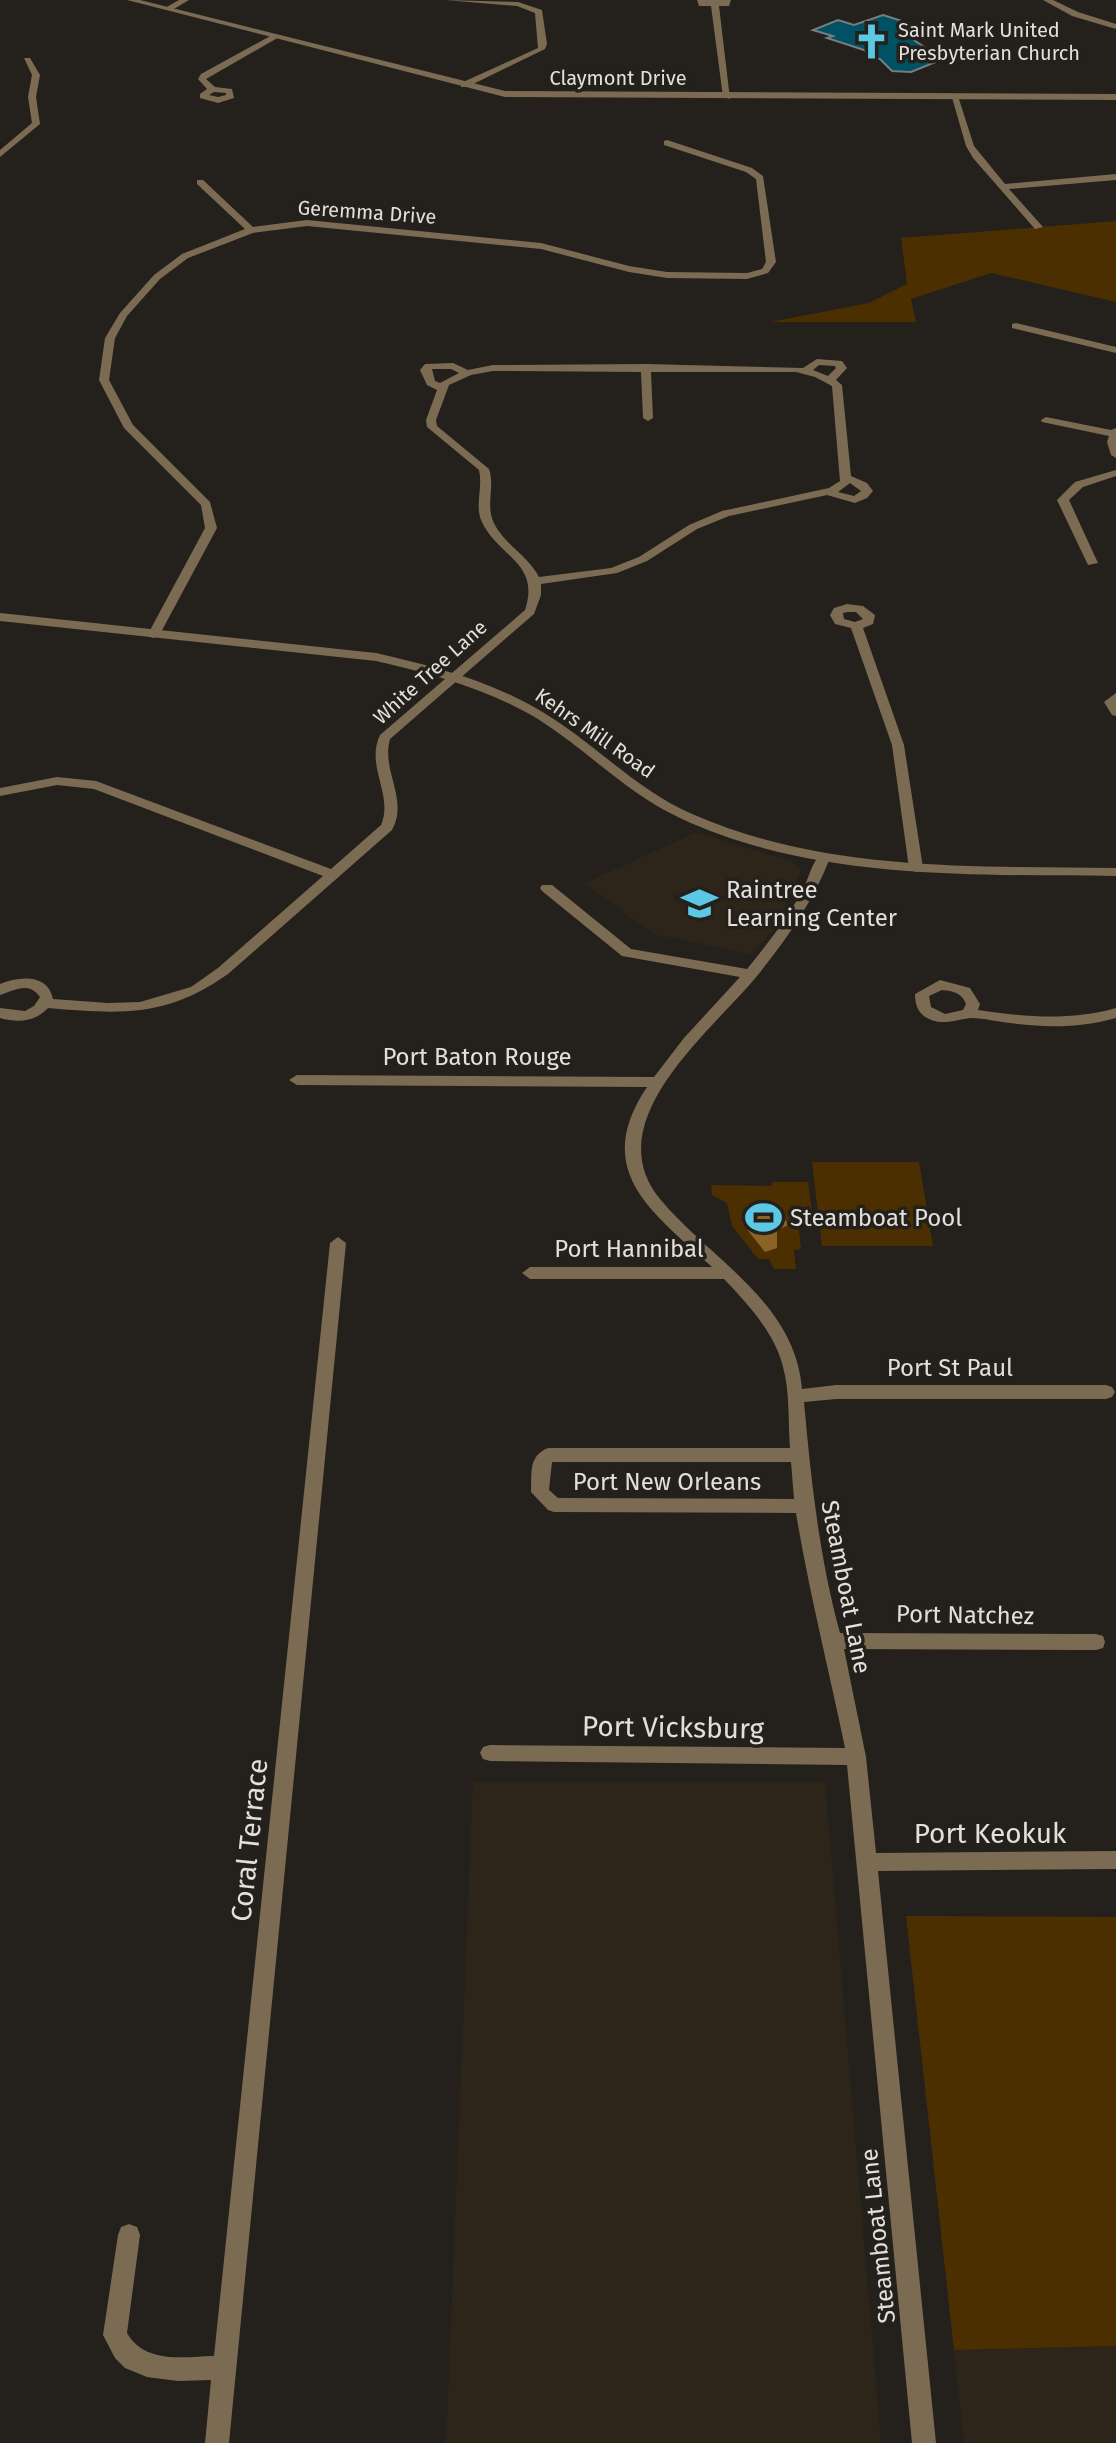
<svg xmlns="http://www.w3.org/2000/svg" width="1116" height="2443" font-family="'Fira Sans',sans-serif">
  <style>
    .built { fill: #2d251a }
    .green { fill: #4b2f00 }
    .water { fill: #8a6326 }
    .building { fill: #005163; stroke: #747e81; stroke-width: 2 }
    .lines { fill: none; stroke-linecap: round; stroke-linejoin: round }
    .minor { fill: #7c6b53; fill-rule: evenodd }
    .tertiary { fill: #7c6b53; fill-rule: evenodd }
    .labels { text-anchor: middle; stroke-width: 7; stroke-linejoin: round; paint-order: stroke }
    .far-poi-label { font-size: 20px; fill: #e3e0dc; stroke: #24201b; text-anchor: start }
    .far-street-label { font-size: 20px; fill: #e3e0dc; stroke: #24201b }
    .poi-label { font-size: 24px; fill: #e3e0dc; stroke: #24201b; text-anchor: start }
    .street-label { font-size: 24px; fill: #e3e0dc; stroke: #24201b }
    .near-street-label { font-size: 28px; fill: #e3e0dc; stroke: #24201b }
  </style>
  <rect width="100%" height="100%" fill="#24201b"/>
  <!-- built -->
  <path class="built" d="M697,832l92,29 10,6 1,5 -24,55 -24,27 -99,-20 -68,-51z
    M473,1782h352l56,661h-435z
    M1116,2346v97h-152l-10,-93z"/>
  <!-- green -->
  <path class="green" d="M1116,221v81l-125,-29 -80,26 5,23h-146l99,-19 38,-19 -6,-46z
    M812,1162h107l14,84h-111z
    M772,1182h36l4,28 -15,1 4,38 -7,1 2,19h-22l-5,-10h-11l-26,-33 -5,-23 -15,-8 -1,-10 61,1z
    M906,1916l210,1v429l-162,4z"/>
  <!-- water -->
  <path class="water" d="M771,1201l18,24 -12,5v18l-12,4 -23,-29 16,-6v-11z"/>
  <!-- building -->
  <path class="building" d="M883,15l41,13 -18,7 37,24 -32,13 -19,-1 -12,-12 -8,-1 -8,-8 -37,-12 6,-2 -20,-6 25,-10 16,5z"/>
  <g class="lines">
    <!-- minor -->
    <path class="minor" d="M179,0h10l-17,10 -7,-2z
      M445,0l73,2 24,8 5,34 -2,5 -78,38h-6v-4l77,-35 -3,-35 -18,-7z
      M697,0h34l-2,6h-10l11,93 -7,-2 -12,-91h-12z
      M1043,0h10l25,12 38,12v5l-44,-13z
      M274,34l7,2 -75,43 9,8 17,2 2,9 -16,5 -18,-5v-4l7,-5 -9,-10 3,-5zM214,92l12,1v2l-8,2 -9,-2z
      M24,58h6l10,17 -4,22 4,27 -40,33v-7l32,-27 -4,-26 4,-22z
      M951,94l7,2 16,50 31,38 111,-10v6l-107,9 34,38 -8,2 -62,-71 -7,-12z
      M667,140l85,28 11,8 13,86 -8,11 -21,6 -80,-1 -38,-6 -88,-23 -234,-23 -54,7 -65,25 -28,21 -33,37 -12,22 -6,42 24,45 77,77 7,26 -57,106 -6,4 -4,-1 -2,-3 57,-106 -4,-23 -77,-77 -25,-48 6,-42 15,-25 34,-38 28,-21 63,-25 -48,-45v-4h6l50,47 54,-7 234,23 88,23 38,6 80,1 15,-4 4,-7 -10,-83 -10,-7 -82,-27v-4z
      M1016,323l100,24v6l-104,-25v-4z
      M817,359l25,2 5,7 -11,12 6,5 9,91 16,7 6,8 -6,7 -12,5 -28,-8 -98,21 -32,13 -50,32 -30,12 -76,11v11l-7,19 -144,125c-9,32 19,60 2,91l-164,144c-62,44 -107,40 -180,34 -13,14 -30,15 -48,10v-10l25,3 9,-5 6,-9c-11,-16 -25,-7 -40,-2v-11c20,-8 48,-10 53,15l55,4 32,-1 51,-15 27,-19 105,-92 -229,-87 -37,-4 -57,11v-8l57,-11 39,4 235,88 50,-44c13,-30 -16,-59 -1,-90l145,-125c16,-48 -28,-53 -44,-90 -6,-16 2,-33 -2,-50l-52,-43 -1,-7 11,-30 -10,-5 -7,-15 5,-6 28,-1 15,7 25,-5 153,-1 157,4zM819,365l16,1 1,2 -8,8 -15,-6zM432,369h19l8,4 -19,10 -5,-2zM493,371l148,1 2,46 5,3 5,-3 -2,-46h145l19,5 17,9 8,95 -11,7 -107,23 -33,14 -50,32 -28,11 -72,9c-11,-22 -36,-33 -46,-56 -7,-17 2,-35 -4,-52l-52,-43 -1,-6 13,-35 22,-10zM850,483l11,8 -7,5 -16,-4z
      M1046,417l65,13 5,-2v30l-5,-3 -4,-13 2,-6 -67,-14 -1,-2z
      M1116,470v6l-33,11 -14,13 29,63 -10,2 -31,-65 18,-18z
      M847,604l16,2 12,9 -2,9 -10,4 41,117 19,123 -2,3 -5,1 -7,-4 -17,-123 -41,-117 -16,-4 -5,-9 4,-7zM848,612h8l7,7 -8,3 -11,-3 -1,-6z
      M1116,693v23l-4,-1 -8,-13z
      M823,854l7,4c-17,44 -44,82 -73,118 -46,56 -161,145 -97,223 51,61 135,103 142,190l34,-4h270l6,2 3,5 -3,5 -6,2h-270l-32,3c7,78 15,154 36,231l256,1 7,2 2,6 -2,6 -7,2 -252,-1 22,108 10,96 240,-2v18l-238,2 58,572h-24l-65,-678 -357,-4 -7,-2 -3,-6 3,-6 7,-2 355,3c-16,-78 -36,-156 -49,-235l-242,-1 -6,-2 -17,-18c1,-19 -3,-36 17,-44h242c-2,-26 0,-56 -7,-81 -8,-34 -36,-64 -59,-88h-194l-8,-6 8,-6h182c-58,-54 -122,-95 -65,-180l-350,-2 -8,-5 8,-5 357,2 30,-39 56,-61 -118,-21 -80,-65 -2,-3 2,-3h10l79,64 116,20c21,-26 43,-53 58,-84 5,-10 8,-27 18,-31zM552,1462h239l3,37 -236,-1 -9,-8z
      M940,980l30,8 10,16 -2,6c47,7 92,11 138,-2v10c-35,10 -70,10 -106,5 -12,-1 -26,-5 -38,-5 -15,1 -27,8 -43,1 -11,-5 -14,-14 -14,-25zM942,990c11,1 20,3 24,14l-3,6 -18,4 -14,-7 -2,-11z
      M338,1237l8,6 -117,1200h-24l6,-63 -33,1 -31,-4 -22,-9 -10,-10 -12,-23 15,-100 3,-8 8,-3 8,3 3,8 -13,98c18,31 56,24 87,23l116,-1113z"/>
    <!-- tertiary -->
    <path class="tertiary" d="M127,0h13l365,91 611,3v6l-611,-3z
      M0,613l376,40c61,14 123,30 176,65 47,30 87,73 140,96 133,58 281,52 424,54v8c-146,-2 -301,5 -436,-58 -52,-24 -91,-66 -139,-97 -50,-31 -108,-47 -165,-60l-376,-40z"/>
  </g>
  <!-- icons -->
  <defs>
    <symbol id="church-bare" viewBox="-9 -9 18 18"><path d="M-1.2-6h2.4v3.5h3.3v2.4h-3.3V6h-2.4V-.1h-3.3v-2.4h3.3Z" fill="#5bc8e6" stroke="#24201b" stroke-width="2.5" paint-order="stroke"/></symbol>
    <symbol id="school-bare" viewBox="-9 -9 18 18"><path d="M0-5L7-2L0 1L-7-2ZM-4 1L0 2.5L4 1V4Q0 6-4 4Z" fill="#5bc8e6" stroke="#24201b" stroke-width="2.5" paint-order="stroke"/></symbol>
    <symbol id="stadium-bare" viewBox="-9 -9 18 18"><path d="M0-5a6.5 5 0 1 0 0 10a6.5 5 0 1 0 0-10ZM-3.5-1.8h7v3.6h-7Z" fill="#5bc8e6" stroke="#24201b" stroke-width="2.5" paint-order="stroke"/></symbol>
  </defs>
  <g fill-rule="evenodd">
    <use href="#church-bare" x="846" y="16" width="51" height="51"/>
    <use href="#school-bare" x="674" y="878" width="51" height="51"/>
    <use href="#stadium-bare" x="738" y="1192" width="51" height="51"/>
  </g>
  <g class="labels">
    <!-- far-poi labels -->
    <g class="far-poi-label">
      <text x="898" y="37">Saint Mark United<tspan x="898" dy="23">Presbyterian Church</tspan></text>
    </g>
    <!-- far-street labels -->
    <g class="far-street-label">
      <text x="618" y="85">Claymont Drive</text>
      <text transform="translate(367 212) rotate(4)" y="7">Geremma Drive</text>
      <text transform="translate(430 672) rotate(-42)" y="7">White Tree Lane</text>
      <text transform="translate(595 733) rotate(35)" y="7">Kehrs Mill Road</text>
    </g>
    <!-- poi labels -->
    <g class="poi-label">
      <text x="726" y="898">Raintree<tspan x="726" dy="28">Learning Center</tspan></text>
      <text x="790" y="1226">Steamboat Pool</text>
    </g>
    <!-- street labels -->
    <g class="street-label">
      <text x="477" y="1065">Port Baton Rouge</text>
      <text x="629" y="1257">Port Hannibal</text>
      <text x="950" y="1376">Port St Paul</text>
      <text x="667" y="1490">Port New Orleans</text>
      <text transform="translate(846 1587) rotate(79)" y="8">Steamboat Lane</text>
      <text transform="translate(965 1615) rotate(1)" y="8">Port Natchez</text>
      <text transform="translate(878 2236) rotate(-96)" y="8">Steamboat Lane</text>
    </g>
    <!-- near-street labels -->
    <g class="near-street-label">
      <text transform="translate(673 1727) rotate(1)" y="10">Port Vicksburg</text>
      <text x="990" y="1843">Port Keokuk</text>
      <text transform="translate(249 1840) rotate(-84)" y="10">Coral Terrace</text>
    </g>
  </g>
</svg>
